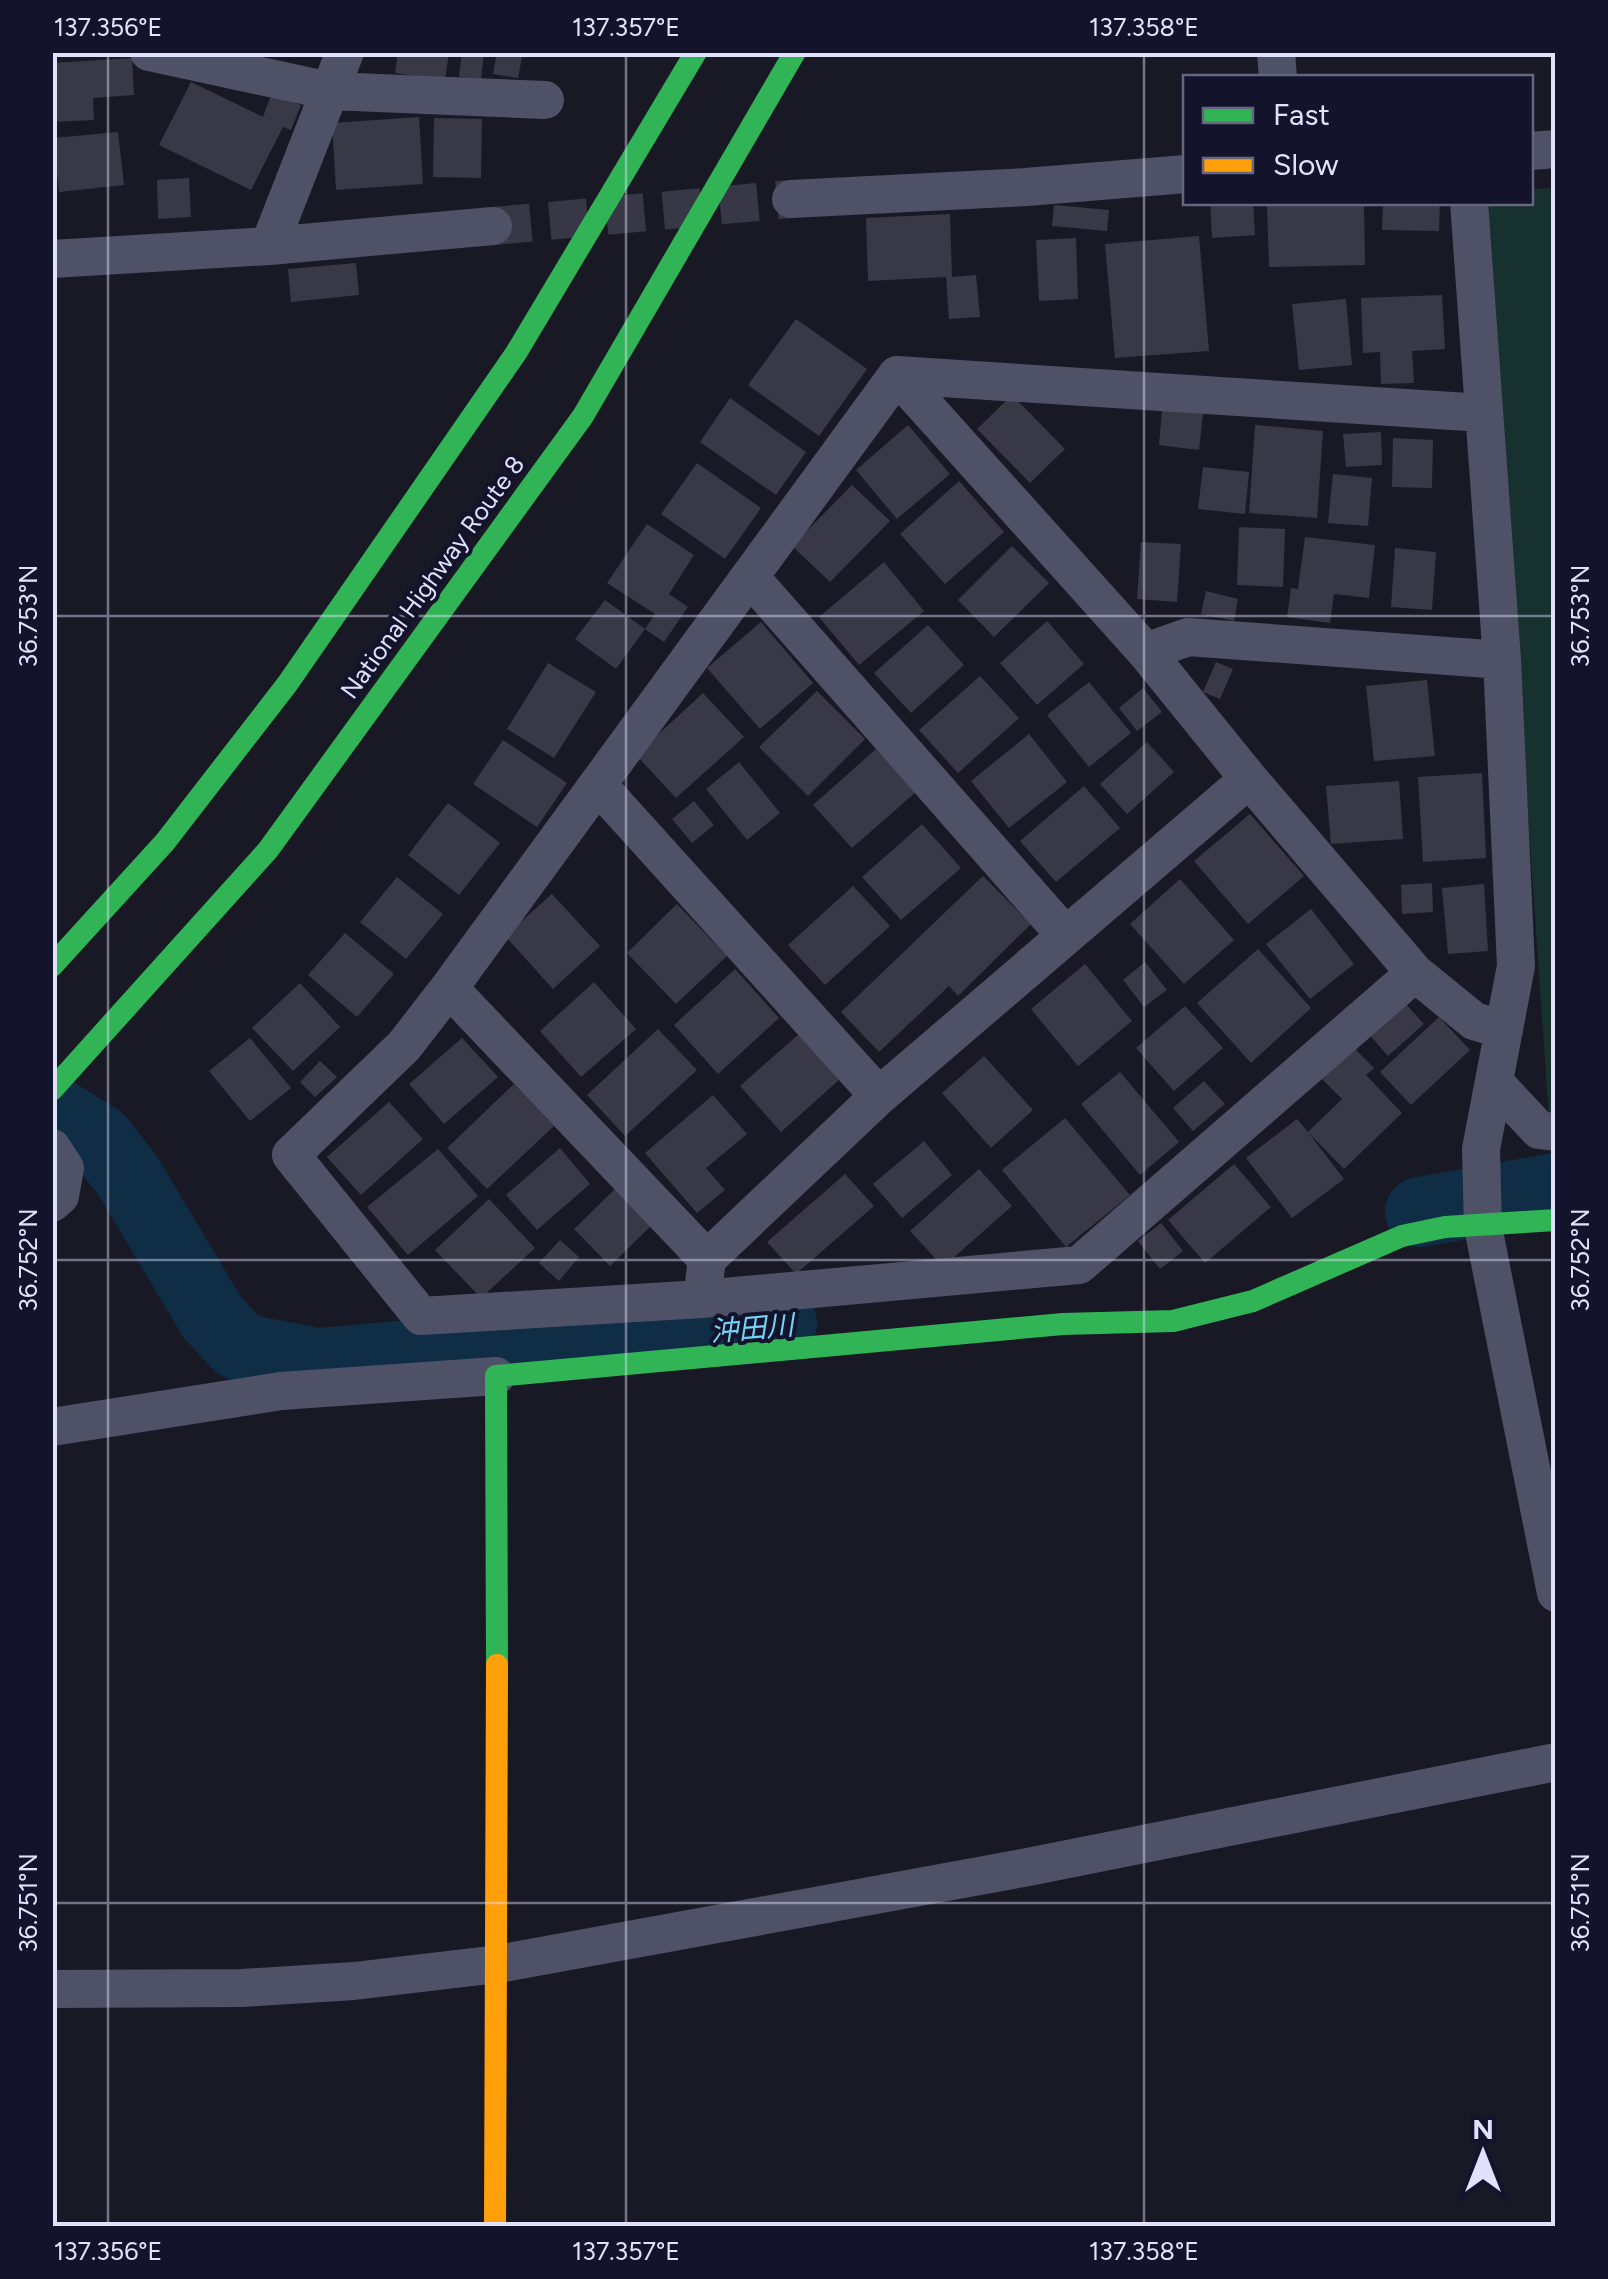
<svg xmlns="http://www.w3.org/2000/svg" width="1608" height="2279" font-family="Figtree,'Noto Sans JP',sans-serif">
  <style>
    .green { fill: #17312e }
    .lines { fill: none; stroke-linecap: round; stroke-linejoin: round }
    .river { stroke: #102d46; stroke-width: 70 }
    .building { fill: #383847 }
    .street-tunnel { stroke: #373746; stroke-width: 38; stroke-dasharray: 38 19; stroke-linecap: butt }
    .street { stroke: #4f5266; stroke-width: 38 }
    .fast { stroke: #30b455; stroke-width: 22 }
    .slow { stroke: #ff9f0a; stroke-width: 22 }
    .ticks { fill: none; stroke: #e0e2fd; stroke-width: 2.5; stroke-opacity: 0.45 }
    .labels { text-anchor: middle; stroke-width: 8; stroke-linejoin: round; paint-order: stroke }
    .street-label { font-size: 25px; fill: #e0e2fd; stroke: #13142c }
    .water-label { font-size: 28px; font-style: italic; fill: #74d3f7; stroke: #13142c }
    .neatline { fill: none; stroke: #e0e2fd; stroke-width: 4 }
    .ticks-label { font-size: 25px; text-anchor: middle; fill: #e0e2fd }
  </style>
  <rect width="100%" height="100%" fill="#191926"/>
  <!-- green -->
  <path class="green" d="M1555,188v932l-6,-1 -63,-913 4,-3 40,-1 1,-13z"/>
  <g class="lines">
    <!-- river -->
    <path class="river" d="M52,1110l47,29 29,37 84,141 26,28 21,7 58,11 465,-40
      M1420,1212l136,-24"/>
  </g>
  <!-- building -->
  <path class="building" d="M398,52h51l-4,28 -50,-7z
    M462,52h22l-3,28 -22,-3z
    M497,52h26l-5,26 -25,-4z
    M132,58l2,37 -41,3 1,22 -42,2v-59z
    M191,82l72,35 8,-22 30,10 -10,25 -8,-3 -32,63 -92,-45z
    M419,117l4,67 -87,6 -4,-67z
    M434,118l48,1 -1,59 -48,-1z
    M118,132l6,53 -65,7 -6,-54z
    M189,178l2,39 -33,2 -1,-39z
    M1210,202h43l2,33 -43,3z
    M1383,202h57l-1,29 -57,-1z
    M1364,203l1,62 -96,2 -2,-62z
    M1054,205l55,5 -2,21 -55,-5z
    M950,214l2,63 24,-2 4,42 -31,2 -3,-42 -78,4 -2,-63z
    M1199,236l10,115 -94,7 -10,-114z
    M1076,238l2,61 -39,2 -3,-61z
    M356,263l3,32 -68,7 -3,-33z
    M1442,295l3,54 -33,2 2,32 -33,1 -1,-32 -17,1 -2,-55z
    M1346,299l6,66 -53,5 -7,-66z
    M796,319l71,50 -48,67 -71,-51z
    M1012,395l53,54 -35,34 -53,-54z
    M730,398l76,54 -30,43 -76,-53z
    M1162,409l41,5 -4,36 -40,-5z
    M908,425l42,49 -53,45 -41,-49z
    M1255,425l68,6 -6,87 -68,-5z
    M1381,432l1,33 -36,2 -3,-33z
    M1393,438l40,2 -1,48 -40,-1z
    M697,463l64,45 -36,51 -64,-45z
    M1203,467l46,5 -4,42 -47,-5z
    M1333,474l39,4 -4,48 -40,-3z
    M959,481l45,51 -59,52 -45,-50z
    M852,485l38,36 -60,61 -38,-36z
    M647,524l47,31 -25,39 19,13 -24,35 -19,-13 10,-15 -48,-31z
    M1239,527l46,2 -2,58 -46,-2z
    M1305,537l70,8 -6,53 -35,-4 -4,29 -43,-6 4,-29 7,1z
    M1141,542l40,2 -4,58 -40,-3z
    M1012,546l37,37 -55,54 -36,-37z
    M1395,548l41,4 -4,58 -41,-3z
    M884,562l40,49 -65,54 -40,-48z
    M1206,591l32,8 -4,22 -33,-7z
    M605,600l40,29 -29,40 -41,-30z
    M1047,621l37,43 -47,41 -37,-42z
    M761,622l52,61 -53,46 -53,-61z
    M928,625l36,40 -53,48 -37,-40z
    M1216,662l17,7 -13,30 -17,-7z
    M548,663l48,29 -42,66 -47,-29z
    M980,676l39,42 -61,55 -39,-43z
    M1427,680l8,76 -61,5 -8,-75z
    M1089,682l42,51 -42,34 -42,-52z
    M1143,688l19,24 -25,19 -18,-23z
    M817,691l48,48 -57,57 -49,-49z
    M703,693l41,44 -68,61 -40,-43z
    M1029,734l38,48 -58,46 -38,-47z
    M503,740l64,43 -30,44 -64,-43z
    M1147,742l27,30 -47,42 -27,-30z
    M876,749l40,43 -64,56 -39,-43z
    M739,762l41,51 -33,27 -41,-51z
    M1482,773l4,85 -63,4 -5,-85z
    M1399,781l4,58 -72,5 -5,-58z
    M1084,786l36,42 -64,54 -36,-41z
    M694,801l20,24 -22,18 -20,-24z
    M448,803l52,40 -41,52 -51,-40z
    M1250,814l54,62 -56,48 -54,-63z
    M922,824l39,44 -60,52 -39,-43z
    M983,876l48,48 -73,72 -9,-10 -70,66 -38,-40z
    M397,877l46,37 -37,45 -46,-37z
    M1180,879l54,61 -50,44 -54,-60z
    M1432,883l1,29 -31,2 -1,-29z
    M1484,884l4,67 -40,3 -6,-66z
    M853,886l37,40 -65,59 -37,-40z
    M552,894l48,52 -47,43 -48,-53z
    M677,904l50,52 -51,48 -49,-51z
    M1311,909l43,55 -44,35 -44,-55z
    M345,933l49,41 -37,43 -49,-42z
    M1258,949l53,59 -60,55 -54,-60z
    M1145,962l22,28 -23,17 -21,-27z
    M1085,964l47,57 -54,45 -47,-57z
    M735,969l44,49 -61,56 -44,-49z
    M594,982l42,47 -55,48 -41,-46z
    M300,983l40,44 -47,44 -41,-43z
    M1402,1000l22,24 -36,32 -22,-25z
    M1185,1006l38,42 -49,43 -38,-43z
    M1439,1017l31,33 -59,55 -31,-33z
    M658,1029l39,41 -72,66 -38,-41z
    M799,1034l41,45 -59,53 -41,-46z
    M250,1038l41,50 -41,33 -41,-50z
    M462,1038l36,39 -54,47 -35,-40z
    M1354,1048l20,20 -8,7 36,38 -58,56 -36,-37 36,47 -52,39 -46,-60 51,-39 11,13 34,-33 -20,-20z
    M984,1056l49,54 -42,38 -49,-55z
    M320,1061l17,16 -22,20 -15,-15z
    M1120,1072l59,70 -39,33 -59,-71z
    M1204,1081l21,23 -32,27 -20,-23z
    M514,1084l40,42 -67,63 -40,-41z
    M713,1095l34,39 -41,34 19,22 -28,23 -52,-60z
    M389,1102l34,37 -62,56 -34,-38z
    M1065,1118l65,77 -64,52 -64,-77z
    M924,1141l28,34 -50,43 -29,-34z
    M560,1148l30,36 -53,46 -31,-35z
    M438,1149l40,47 -70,59 -41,-48z
    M1234,1164l37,43 -66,56 -37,-43z
    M979,1169l33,37 -69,61 -33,-36z
    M845,1174l29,32 -78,68 -29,-32z
    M616,1188l36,37 -42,41 -36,-37z
    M489,1199l46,49 -54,50 -46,-48z
    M1161,1223l22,28 -23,18 -22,-28z
    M560,1240l19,17 -20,24 -20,-18z"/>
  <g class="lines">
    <!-- street-tunnel -->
    <path class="street-tunnel" d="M493,226l298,-27"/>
    <!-- street -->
    <path class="street" d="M149,52l181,39 215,9
      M1276,52l2,26
      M1530,151l26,-2
      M791,199l235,-12 160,-13
      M269,246l76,-194
      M52,259l217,-13 224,-20
      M750,577l316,359
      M1146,652l-249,-277 586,38
      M1502,660l14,306 -35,183 2,78 73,366
      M1249,779l-103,-127 42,-15 314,23 -33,-458
      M598,785l281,311 370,-317 166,194 59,48 30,9
      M449,988l-45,58 -113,109 130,161 281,-17
      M1494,1082l45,48 17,2
      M879,1096l-172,163 -5,40 377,-34 336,-292
      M52,1148l13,20 -5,28 -8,7
      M707,1259l-258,-271 448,-613
      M52,1427l229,-36 215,-15
      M52,1989l190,-1 112,-7 144,-17 525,-96 533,-106"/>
    <!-- fast -->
    <path class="fast" d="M52,966l113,-124 123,-159 228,-330 180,-301
      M52,1090l216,-240 315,-434 212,-364
      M497,1665l-1,-289 567,-52 110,-3 80,-20 149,-65 43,-9 111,-7"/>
    <!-- slow -->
    <path class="slow" d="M495,2226l2,-561"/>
  </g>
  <!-- ticks -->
  <path class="ticks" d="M108,52v2174M626,52v2174M1144,52v2174M52,616h1504M52,1260h1504M52,1903h1504"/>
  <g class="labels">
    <!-- street labels -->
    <g class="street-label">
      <text transform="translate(432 577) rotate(-54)" y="9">National Highway Route 8</text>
    </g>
    <!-- water labels -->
    <g class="water-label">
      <text transform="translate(752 1328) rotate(-5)" y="10">沖田川</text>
    </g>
  </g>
  <!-- border -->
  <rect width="1608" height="2279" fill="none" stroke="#13142c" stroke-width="110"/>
  <!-- legend -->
  <rect x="1183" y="75" width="350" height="130" fill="#13142c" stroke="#656680" stroke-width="2.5"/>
  <rect x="1203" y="108" width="50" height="15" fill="#30b455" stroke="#656680" stroke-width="2.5"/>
  <text x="1273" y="125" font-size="30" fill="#e0e2fd">Fast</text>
  <rect x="1203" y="158" width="50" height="15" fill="#ff9f0a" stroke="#656680" stroke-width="2.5"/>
  <text x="1273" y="175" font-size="30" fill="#e0e2fd">Slow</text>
  <!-- north arrow -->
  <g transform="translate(1483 2154)" stroke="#13142c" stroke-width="8" paint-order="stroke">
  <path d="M0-8L18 38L0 25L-18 38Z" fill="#e0e2fd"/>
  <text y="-15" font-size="28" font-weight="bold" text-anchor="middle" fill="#e0e2fd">N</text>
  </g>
  <rect x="55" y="55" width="1498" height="2169" class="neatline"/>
  <g class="ticks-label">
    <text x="108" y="36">137.356°E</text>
    <text x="626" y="36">137.357°E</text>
    <text x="1144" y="36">137.358°E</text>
    <text transform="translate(28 616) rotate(-90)" y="9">36.753°N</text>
    <text transform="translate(1580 616) rotate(-90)" y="9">36.753°N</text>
    <text transform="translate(28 1260) rotate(-90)" y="9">36.752°N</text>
    <text transform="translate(1580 1260) rotate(-90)" y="9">36.752°N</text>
    <text transform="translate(28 1903) rotate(-90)" y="9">36.751°N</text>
    <text transform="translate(1580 1903) rotate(-90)" y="9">36.751°N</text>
    <text x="108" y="2260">137.356°E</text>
    <text x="626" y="2260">137.357°E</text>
    <text x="1144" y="2260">137.358°E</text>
  </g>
</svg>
